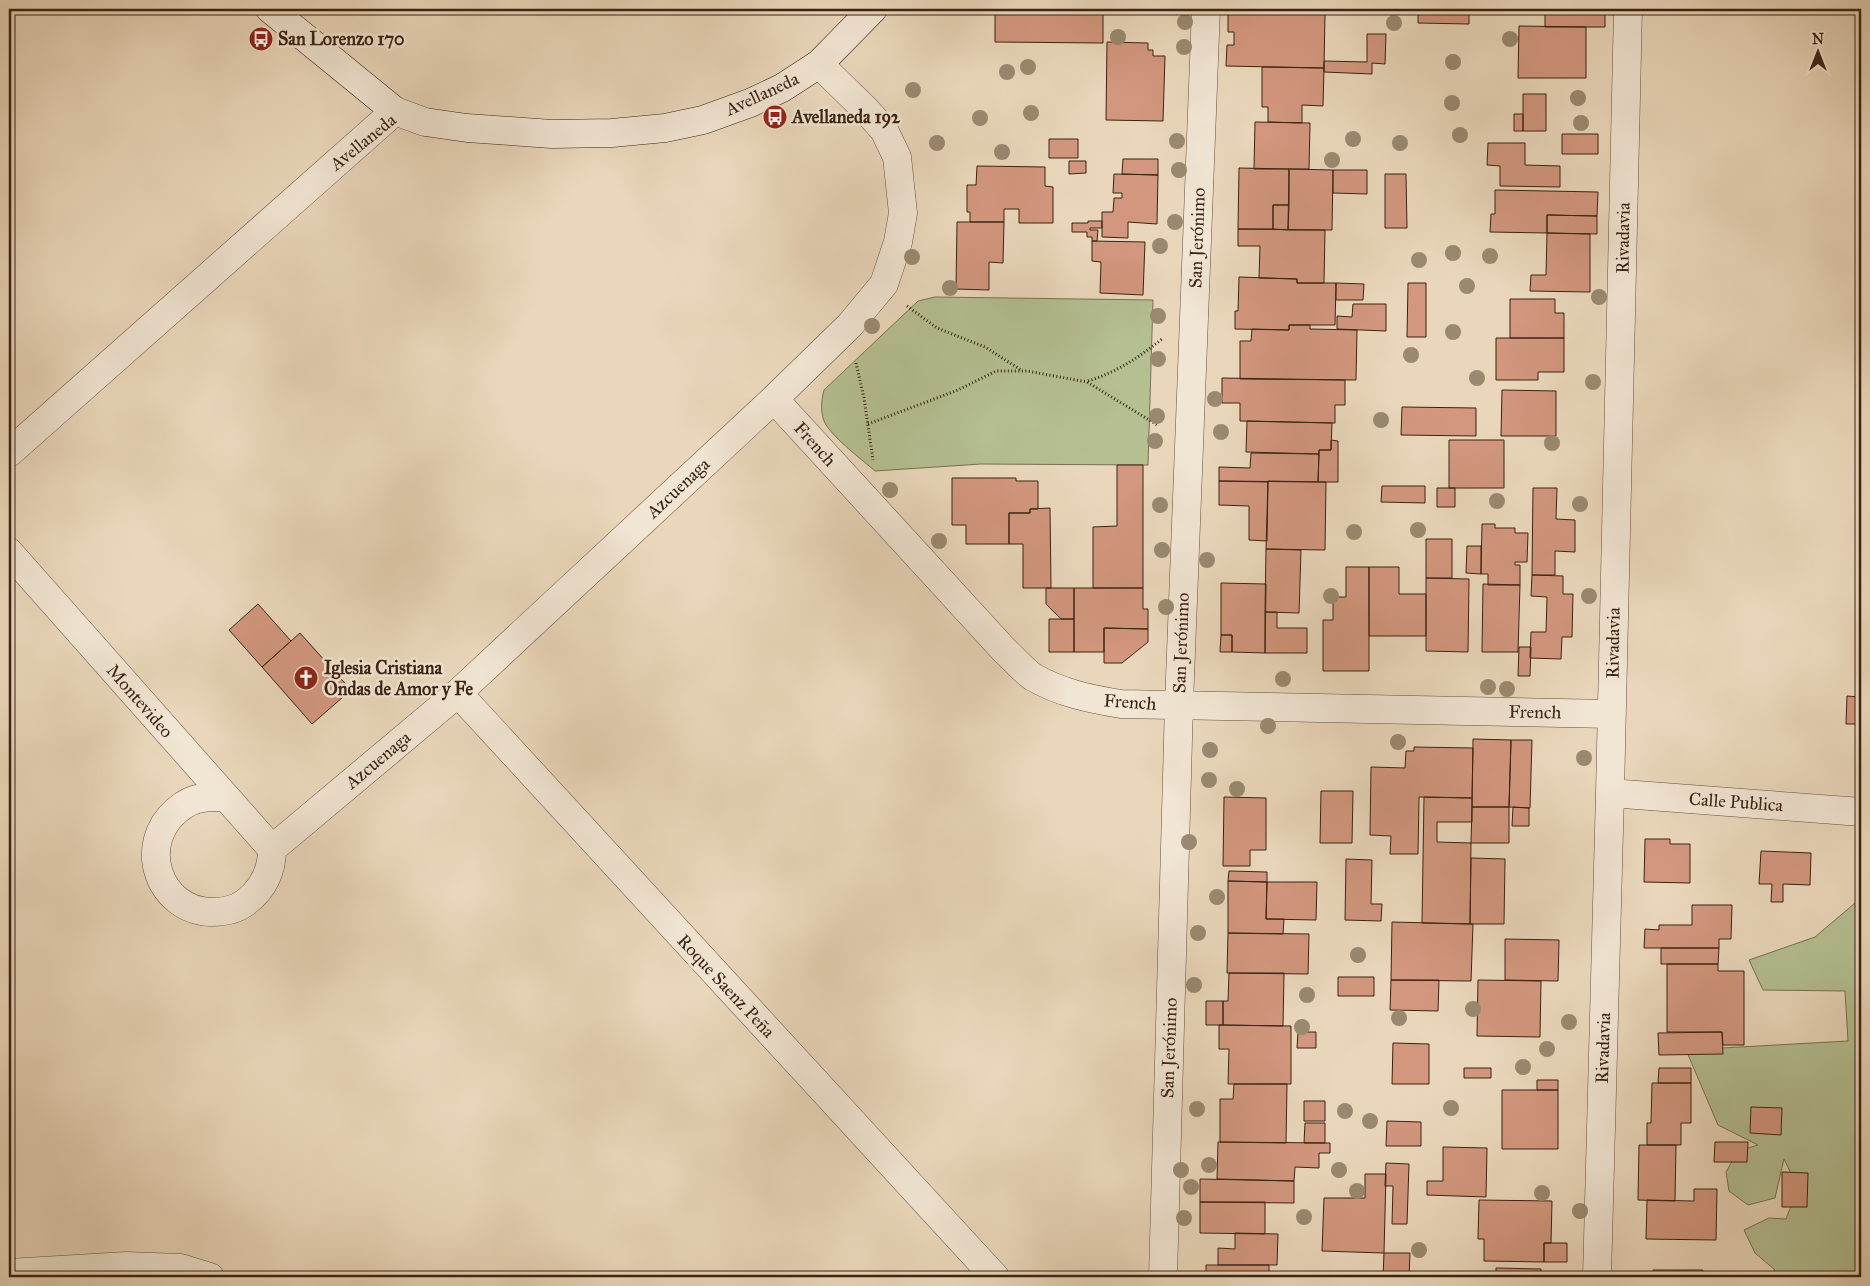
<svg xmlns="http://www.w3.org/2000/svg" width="1870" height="1286" font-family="'IM FELL Great Primer',serif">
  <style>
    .green { fill: #b4bf92; stroke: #787152 }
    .building { fill: #d2977e; stroke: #3b2312 }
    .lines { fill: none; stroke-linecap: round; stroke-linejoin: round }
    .minor-casing { stroke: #67503c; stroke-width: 29 }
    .secondary-casing { stroke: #3b2312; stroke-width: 29 }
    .path { stroke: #3b2312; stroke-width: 3; stroke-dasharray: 1 2.5; stroke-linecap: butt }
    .minor { stroke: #f1e5d3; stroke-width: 28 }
    .secondary { stroke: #f1e5d3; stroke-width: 28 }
    .tree { fill: #9a8970 }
    .labels { text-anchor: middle; stroke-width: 5; stroke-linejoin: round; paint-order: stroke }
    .poi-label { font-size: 18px; font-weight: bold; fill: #3b2312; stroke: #f1e5d3; text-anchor: start }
    .street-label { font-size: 18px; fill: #3b2312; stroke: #f1e5d3 }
  </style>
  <rect width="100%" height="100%" fill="#ead7bb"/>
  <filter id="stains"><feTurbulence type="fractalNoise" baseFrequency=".004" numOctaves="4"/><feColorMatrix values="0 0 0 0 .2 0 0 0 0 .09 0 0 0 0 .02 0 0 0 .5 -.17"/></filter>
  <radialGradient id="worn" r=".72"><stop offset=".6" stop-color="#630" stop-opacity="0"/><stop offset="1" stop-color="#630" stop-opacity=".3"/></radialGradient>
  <!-- green -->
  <path class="green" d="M935,297l218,3 -5,165 -167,-1 -106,7c-14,-12 -39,-31 -49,-46 -6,-10 -5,-24 -2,-35l94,-89z
    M1861,898v379h-90l4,-7 -20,-17 -11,-23 25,-12 17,1 12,-31 -14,-29 -9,39 -27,7 -19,-14 -3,-19 12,-21 20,-6 -40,-20 -32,-75 162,-9 -3,-50 -82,-1 -14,-30 66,-23z"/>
  <!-- building -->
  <path class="building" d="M995,9h99v3h9v31l-108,-1z
    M1232,9h57v4l-57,-1z
    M1418,9h51v15l-51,-1z
    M1545,9h60v18h-60z
    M1228,12l97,2 -1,54 -98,-2 1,-21h7v-13h-6z
    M1519,26l67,1v51h-68z
    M1367,34h19l-1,30 -13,-1v11l-48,-2v-11l43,1z
    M1107,42l41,1v7h5v6h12l-2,65 -57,-1z
    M1262,67l62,1 -1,38 -21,-1v18l-34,-1v-15h-6z
    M1523,94h23v37h-23z
    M1514,114h9v17h-9z
    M1255,122l55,1 -1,46h-55z
    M1562,134h36v20h-36z
    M1049,139h29v19h-29z
    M1488,143h37v22l35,1v21l-60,-1v-20l-13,-1z
    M1123,159h35v16l-36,-1z
    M1069,161h17v12l-17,1z
    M977,166l68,1v19l8,1v36h-34v-14h-15v13h-34v-10h-3v-27h9z
    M1239,168l50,1v36h-16v24h-35z
    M1289,169l44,1 -1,60h-44z
    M1333,170h34v24l-34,-1z
    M1114,174l44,1 -1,49 -29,-2v16l-26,-1v-25h11l1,-14h8v-5h-9z
    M1385,174h21l1,54h-22z
    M1495,190l103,2 -1,24 -50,-1v18l-57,-1 1,-18h4z
    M1273,205h16l-1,25 -15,-1z
    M1547,215l50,1v18l-50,-1z
    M1088,221h14v7h-12v2h8l-1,11h-5v-4h-5v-5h-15v-9h16z
    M957,222h47l-1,41 -14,-1v28l-33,-1z
    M1238,229l87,1 -1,53h-27v-4l-38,-1 1,-32h-22z
    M1547,233l43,1v58l-60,-1 1,-16h15z
    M1092,241l53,1 -2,53 -43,-2 1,-31 -9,-1z
    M1239,277l58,2v4h39l-1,42h-46v5l-54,-1v-18h3z
    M1336,283l28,1 -1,16h-27z
    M1408,283h18v54h-19z
    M1510,299h45v14h9v25h-54z
    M1353,304h33v27l-49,-2v-13l15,1z
    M1289,325h21v4l47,1 -1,50 -116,-1v-38h11l1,-12 37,1z
    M1496,338h68v34h-26v8h-42z
    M1222,378l123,2v25h-10v18l-95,-2v-18h-18z
    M1502,390l54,1v45h-55z
    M1402,407l74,1v28l-75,-1z
    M1247,421l85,2 -1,27h-12v4l-73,-2z
    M1331,440l7,1v41h-20l1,-32h12z
    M1449,440h55v48h-55z
    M1251,453l68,1 -1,28 -99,-1v-14l31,1z
    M1117,465h26v123h-50v-61l24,-1z
    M952,478h64v3h22v28h-8v4h-21v31h-43v-19h-14z
    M1219,481l49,1 -1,59 -18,-1v-34l-30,-1z
    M1268,481l58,1 -1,68 -59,-1z
    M1382,486h43v17l-44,-1z
    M1437,488h18v19h-18z
    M1533,488h24l-1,31 19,1v32l-20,-1v24h-23z
    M1050,508l1,80h-28v-44h-14v-31h21v-4z
    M1482,524h13v4h20v5h13l-1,29h-12v3h5v20h-32v-11h-7z
    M1426,539h26v39h-26z
    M1467,546h14v28l-15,-1z
    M1266,549l35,1 -2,63 -34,-1z
    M1346,567h23v104h-46v-51h10v-23h13z
    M1369,567h30v27h27v42h-57z
    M1532,575l31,1v18h10l-1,43h-10l-1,22 -31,-1 1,-26h15l1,-35 -16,-1z
    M1426,578l43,1 -1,73 -42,-1z
    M1221,583l45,1 -1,69 -33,-1v-17h-11z
    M1483,584l37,1 -2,67h-36z
    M1046,588h28v31h-13l-15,-15z
    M1074,588h69v21h5v20l-44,-1v24h-30z
    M258,604l33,37 -29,26 -33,-37z
    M1265,612h12v16h30v25h-42z
    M1049,619h25v33h-25z
    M1104,628l44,1v13l-26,21h-18z
    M300,633l51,57 -39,34 -50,-57z
    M1221,635h11v17h-12z
    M1519,647h12l-1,29h-12z
    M1847,696l14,1v51h-2v-24h-13z
    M1473,739l38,1 -2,67h-37z
    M1511,740h21l-2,68 -21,-1z
    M1414,747l59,1 -1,50 -53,-1 -1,57h-28l1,-18 -21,-1 1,-68 34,1 1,-17h8z
    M1321,791h32l-1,52h-32z
    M1224,797l42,1v52h-16v16h-27z
    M1424,797l48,1v24h-35v20l34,1 -1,81 -48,-1z
    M1472,807h37v36h-38z
    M1513,807l16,1v18h-17z
    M1645,839h25v5h20v39l-46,-1z
    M1761,851l50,2 -1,32 -27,-1v18h-12l1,-18h-13z
    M1471,858l34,1 -1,65h-34z
    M1346,859l26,1 -1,44h11l-1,17 -36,-1z
    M1229,871l38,1v10l-39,-1z
    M1228,881l39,1 -1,37h18l-1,15 -55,-1z
    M1267,882h50l-1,38 -50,-1z
    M1692,905h40l-1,34h-12v9h-75l1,-19 14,1v-5h33z
    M1392,922l81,2 -2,57 -80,-1z
    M1228,933l81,1 -1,40 -81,-1z
    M1505,939l54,1 -1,41 -53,-1z
    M1661,948h58l-1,16h-57z
    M1667,964h51v7h26v74h-21l-1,-13h-55z
    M1229,973h55l-1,53 -60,-1v-24h5z
    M1338,977h36v19h-36z
    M1391,980h48l-1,31 -48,-1z
    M1478,980l63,1 -1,56 -63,-1z
    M1206,1001h17v24h-17z
    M1219,1025l72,1v58h-63l1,-35h-10z
    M1298,1032h18v16h-19z
    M1722,1032l1,22 -64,1 -1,-22z
    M1393,1043l36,1v40h-37z
    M1464,1068h27v10h-27z
    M1659,1068h32v15h-33z
    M1537,1080h21v10h-21z
    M1652,1083h39v40h-10v22h-34v-22h4z
    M1234,1084h53l-1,59 -66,-1v-43h13z
    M1502,1090h56v59h-56z
    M1304,1101h21v20h-21z
    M1751,1107l31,1 -1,27 -31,-2z
    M1387,1121l34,1v24h-35z
    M1305,1123h20v20h-21z
    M1218,1142l112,1v10h-11v15l-24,-1 -1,14 -77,-2z
    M1715,1142h33l-1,20h-33z
    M1639,1145h37l-1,56 -37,-1z
    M1443,1147l44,1 -1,49 -59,-2v-14h16z
    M1386,1163l23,1 -2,60h-15l1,-38h-8z
    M1782,1172l26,1 -1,34h-25z
    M1365,1174h21l-2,79 -62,-2 2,-53h41z
    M1200,1179l94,2v22l-94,-1z
    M1694,1189h23l-1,51 -70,-1 1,-39 47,1z
    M1479,1200l73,1 -1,42h-7v19l-60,-1v-22h-6z
    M1200,1202h65v32l-65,-1z
    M1235,1233l43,1 -1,31h-59v-17l17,1z
    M1544,1243h23v19h-23z
    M1384,1253h26l-1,24h-26z
    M1206,1265h63v12h-63z
    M1496,1268l45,1v8h-45z
    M1653,1270h50v7h-50z"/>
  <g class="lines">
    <defs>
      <path id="minor" d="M774,399l231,252c9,8 18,19 28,26 28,16 57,22 88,27l490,10
        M9,453l386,-342
        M9,552l263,297
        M458,693l537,584
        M1610,793l251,19
        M225,797c-7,0 -15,0 -23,1 -9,1 -19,7 -26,13 -39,34 -18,99 35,101 12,0 25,-2 35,-10 18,-14 26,-31 26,-53
        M272,849l186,-156 316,-294 76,-74 34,-41 14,-42 5,-29 -6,-56 -13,-27 -19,-21 -46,-45
        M9,1273l117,-7 55,2 29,9
        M1163,1277l16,-573 27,-695
        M1597,1277l13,-484 18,-784"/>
      <path id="secondary" d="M270,9l125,102 30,11 42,6 85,6 60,-1 53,-5 38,-8 47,-17 32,-15 37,-24 54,-55"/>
    </defs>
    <!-- minor casing -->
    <use href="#minor" class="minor-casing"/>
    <!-- secondary casing -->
    <use href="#secondary" class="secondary-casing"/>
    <!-- path -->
    <path class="path" d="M907,306l30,22 48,19 36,23
      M856,363l8,35 9,62
      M1088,381c29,-9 50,-23 74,-42
      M868,424l90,-34 38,-19h31l60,11 72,44"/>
    <!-- minor -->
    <use href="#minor" class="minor"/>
    <!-- secondary -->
    <use href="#secondary" class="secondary"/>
  </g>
  <!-- trees -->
  <g class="tree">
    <circle cx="1185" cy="22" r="8"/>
    <circle cx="1394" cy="23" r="8"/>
    <circle cx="1118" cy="37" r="8"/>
    <circle cx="1510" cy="39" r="8"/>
    <circle cx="1184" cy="47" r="8"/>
    <circle cx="1453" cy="62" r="8"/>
    <circle cx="1028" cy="67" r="8"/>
    <circle cx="1007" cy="72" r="8"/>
    <circle cx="913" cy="90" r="8"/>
    <circle cx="1578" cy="98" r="8"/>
    <circle cx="1452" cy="103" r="8"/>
    <circle cx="1031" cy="113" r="8"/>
    <circle cx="980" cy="118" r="8"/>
    <circle cx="1581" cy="123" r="8"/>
    <circle cx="1460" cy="135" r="8"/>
    <circle cx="1353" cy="139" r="8"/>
    <circle cx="1177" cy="141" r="8"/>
    <circle cx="937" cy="143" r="8"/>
    <circle cx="1400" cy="143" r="8"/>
    <circle cx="1002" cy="152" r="8"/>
    <circle cx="1332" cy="160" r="8"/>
    <circle cx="1179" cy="170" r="8"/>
    <circle cx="1175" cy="222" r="8"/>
    <circle cx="1160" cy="246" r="8"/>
    <circle cx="1453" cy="253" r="8"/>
    <circle cx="1490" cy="256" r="8"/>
    <circle cx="912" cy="257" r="8"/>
    <circle cx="1419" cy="260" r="8"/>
    <circle cx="1467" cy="286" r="8"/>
    <circle cx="950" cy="288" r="8"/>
    <circle cx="1599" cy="297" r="8"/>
    <circle cx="1158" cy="316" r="8"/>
    <circle cx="872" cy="326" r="8"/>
    <circle cx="1453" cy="332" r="8"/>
    <circle cx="1411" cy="355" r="8"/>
    <circle cx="1158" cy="359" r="8"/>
    <circle cx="1477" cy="378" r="8"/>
    <circle cx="1593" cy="382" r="8"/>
    <circle cx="1215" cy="399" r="8"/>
    <circle cx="1157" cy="416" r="8"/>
    <circle cx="1381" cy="420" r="8"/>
    <circle cx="1221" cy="432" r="8"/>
    <circle cx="1155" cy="441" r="8"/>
    <circle cx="1552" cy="443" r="8"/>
    <circle cx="890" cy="490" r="8"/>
    <circle cx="1497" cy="501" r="8"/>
    <circle cx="1580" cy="504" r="8"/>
    <circle cx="1160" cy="505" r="8"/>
    <circle cx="1418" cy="530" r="8"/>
    <circle cx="1354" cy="532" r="8"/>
    <circle cx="939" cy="541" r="8"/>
    <circle cx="1162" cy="550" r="8"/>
    <circle cx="1207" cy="560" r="8"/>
    <circle cx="1331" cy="596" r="8"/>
    <circle cx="1589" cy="596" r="8"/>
    <circle cx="1166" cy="607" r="8"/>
    <circle cx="1283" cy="679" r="8"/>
    <circle cx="1488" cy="687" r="8"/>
    <circle cx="1507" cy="689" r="8"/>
    <circle cx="1268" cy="726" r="8"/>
    <circle cx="1398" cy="742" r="8"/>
    <circle cx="1210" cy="750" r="8"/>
    <circle cx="1584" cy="758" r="8"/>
    <circle cx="1209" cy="780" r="8"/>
    <circle cx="1237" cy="789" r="8"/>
    <circle cx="1189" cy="842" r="8"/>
    <circle cx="1217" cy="897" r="8"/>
    <circle cx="1198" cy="933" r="8"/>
    <circle cx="1358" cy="955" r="8"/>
    <circle cx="1194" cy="985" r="8"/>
    <circle cx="1307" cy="995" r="8"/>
    <circle cx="1473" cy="1009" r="8"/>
    <circle cx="1399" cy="1018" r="8"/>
    <circle cx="1569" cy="1022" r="8"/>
    <circle cx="1302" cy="1027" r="8"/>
    <circle cx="1547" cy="1049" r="8"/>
    <circle cx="1523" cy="1067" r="8"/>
    <circle cx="1451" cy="1108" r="8"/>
    <circle cx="1197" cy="1109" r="8"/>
    <circle cx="1345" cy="1111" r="8"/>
    <circle cx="1370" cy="1121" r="8"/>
    <circle cx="1209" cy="1165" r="8"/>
    <circle cx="1181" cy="1170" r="8"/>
    <circle cx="1339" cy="1170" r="8"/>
    <circle cx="1191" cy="1187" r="8"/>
    <circle cx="1357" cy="1191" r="8"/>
    <circle cx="1542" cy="1193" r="8"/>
    <circle cx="1580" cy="1211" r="8"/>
    <circle cx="1304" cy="1217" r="8"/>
    <circle cx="1184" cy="1218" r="8"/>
    <circle cx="1419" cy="1250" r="8"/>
  </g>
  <!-- icons -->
  <defs>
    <symbol id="bus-disc" viewBox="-11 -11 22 22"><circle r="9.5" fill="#8f2418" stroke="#f1e5d3"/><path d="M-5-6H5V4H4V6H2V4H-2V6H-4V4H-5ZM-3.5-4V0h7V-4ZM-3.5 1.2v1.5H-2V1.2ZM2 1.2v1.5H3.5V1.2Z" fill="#fff"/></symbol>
    <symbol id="church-disc" viewBox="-11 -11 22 22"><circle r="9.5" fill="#8f2418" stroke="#f1e5d3"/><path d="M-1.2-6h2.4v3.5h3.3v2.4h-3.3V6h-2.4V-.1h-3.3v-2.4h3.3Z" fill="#fff"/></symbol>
  </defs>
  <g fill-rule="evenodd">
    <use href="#bus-disc" x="247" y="25" width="28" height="28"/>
    <use href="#bus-disc" x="761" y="103" width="28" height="28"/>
    <use href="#church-disc" x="292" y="664" width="28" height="28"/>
  </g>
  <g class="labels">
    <!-- poi labels -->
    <g class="poi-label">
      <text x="278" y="45">San Lorenzo 170</text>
      <text x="792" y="123">Avellaneda 192</text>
      <text x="324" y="674">Iglesia Cristiana<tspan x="324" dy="21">Ondas de Amor y Fe</tspan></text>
    </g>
    <!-- street labels -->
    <g class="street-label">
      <text transform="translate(762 94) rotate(-25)" y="6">Avellaneda</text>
      <text transform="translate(363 142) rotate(-39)" y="6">Avellaneda</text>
      <text transform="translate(1197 238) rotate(-88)" y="6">San Jerónimo</text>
      <text transform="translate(1623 238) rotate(-89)" y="6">Rivadavia</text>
      <text transform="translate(815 444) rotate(48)" y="6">French</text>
      <text transform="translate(678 488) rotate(-43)" y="6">Azcuenaga</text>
      <text transform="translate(1181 643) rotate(-88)" y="6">San Jerónimo</text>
      <text transform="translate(1613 643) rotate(-89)" y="6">Rivadavia</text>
      <text transform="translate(140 701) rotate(49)" y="6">Montevideo</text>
      <text transform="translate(1130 702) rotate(4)" y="6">French</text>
      <text transform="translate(1535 712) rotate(1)" y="6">French</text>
      <text transform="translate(378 760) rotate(-40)" y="6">Azcuenaga</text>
      <text transform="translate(1736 802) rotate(4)" y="6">Calle Publica</text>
      <text transform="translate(726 986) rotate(47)" y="6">Roque Saenz Peña</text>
      <text transform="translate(1169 1048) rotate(-88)" y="6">San Jerónimo</text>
      <text transform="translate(1603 1048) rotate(-88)" y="6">Rivadavia</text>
    </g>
  </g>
  <!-- margin -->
  <rect width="1870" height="1286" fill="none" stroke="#ead7bb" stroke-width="30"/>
  <rect x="10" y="10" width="1850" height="1266" fill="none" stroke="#3b2312" stroke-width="2.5"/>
  <rect x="15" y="15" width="1840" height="1256" fill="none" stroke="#3b2312"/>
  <!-- north arrow -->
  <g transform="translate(1818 52)" stroke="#f1e5d3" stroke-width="4" paint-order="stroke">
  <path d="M0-4L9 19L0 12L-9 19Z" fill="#3b2312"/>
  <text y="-8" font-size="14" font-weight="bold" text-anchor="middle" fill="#3b2312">N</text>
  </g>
  <rect width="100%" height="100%" filter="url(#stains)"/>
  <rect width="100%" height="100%" fill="url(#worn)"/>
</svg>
